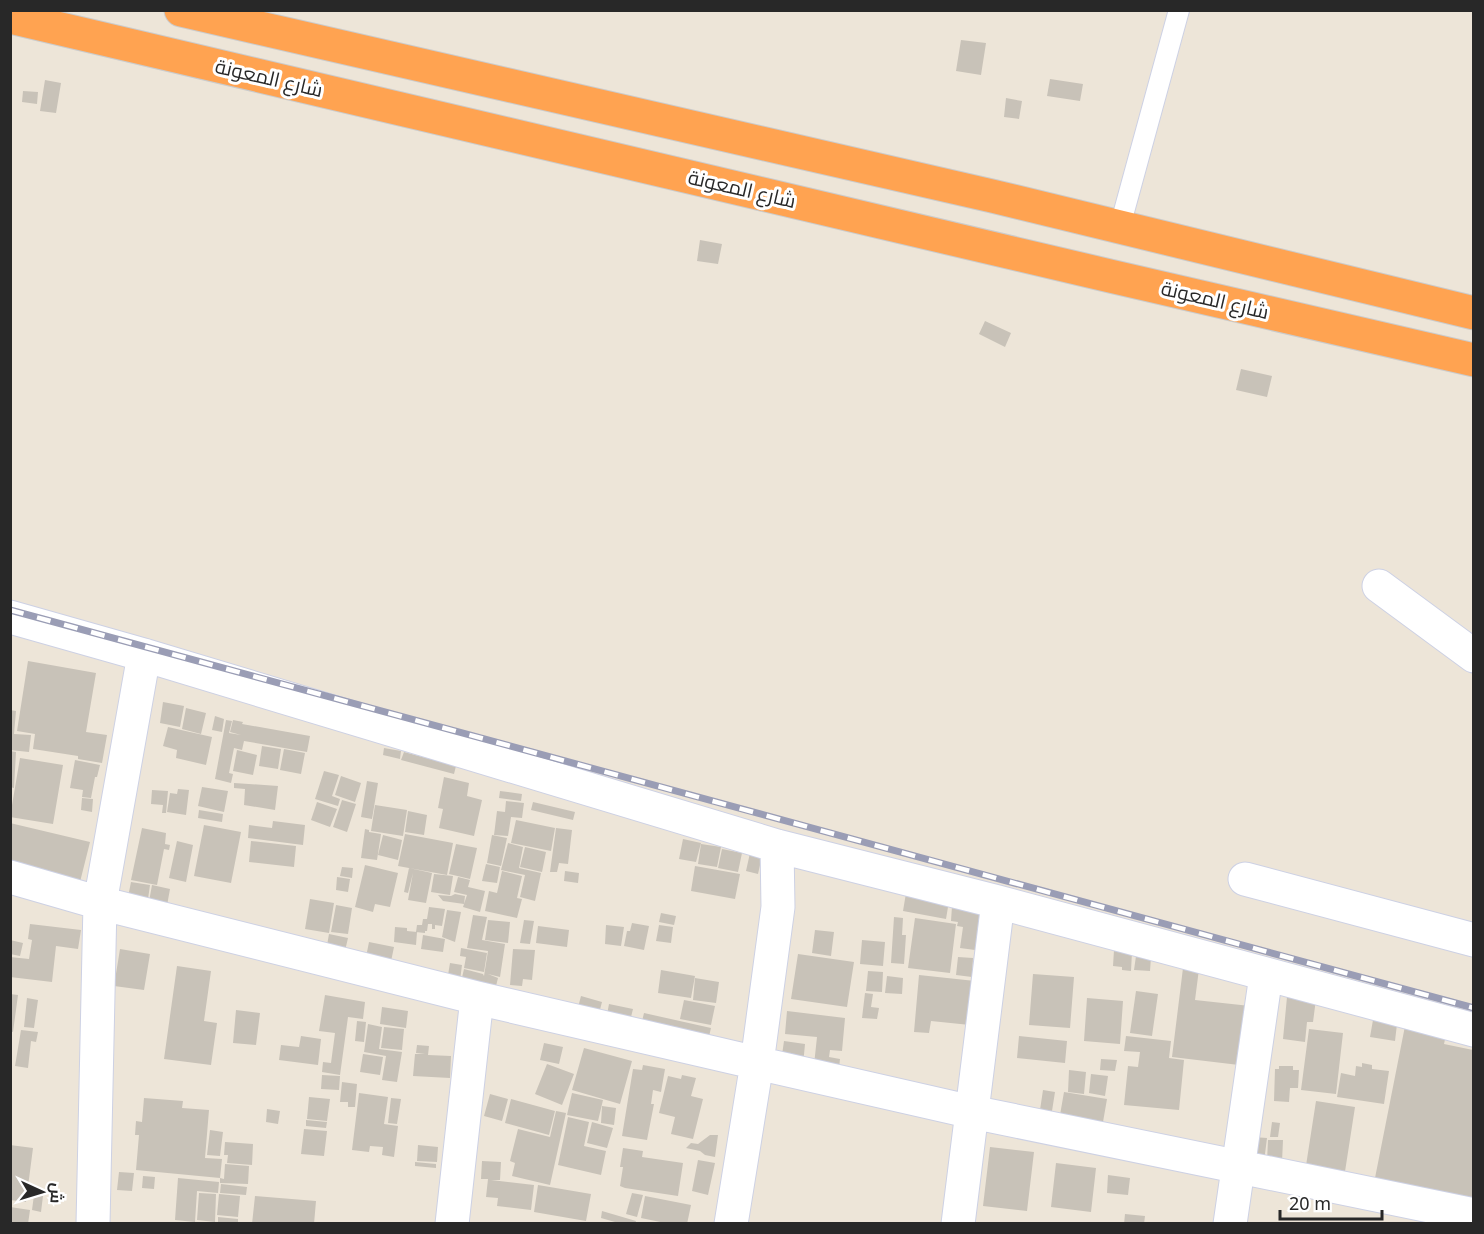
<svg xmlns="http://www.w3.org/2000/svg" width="1484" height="1234" font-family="'Noto Sans',Cairo,sans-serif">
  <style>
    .building { fill: #c8c2b8 }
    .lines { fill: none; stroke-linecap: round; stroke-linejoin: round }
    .lane-casing { stroke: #cdd1e4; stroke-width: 22 }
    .street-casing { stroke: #cdd1e4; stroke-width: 35 }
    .highway-casing { stroke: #cbcbcb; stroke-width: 35 }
    .lane { stroke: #fff; stroke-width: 20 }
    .street { stroke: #fff; stroke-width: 33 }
    .highway { stroke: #ffa351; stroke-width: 33 }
    .rail-casing { stroke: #9a9db5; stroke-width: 7 }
    .rail { stroke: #fff; stroke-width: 4.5; stroke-dasharray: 14; stroke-linecap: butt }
    .labels { text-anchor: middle; stroke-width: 6; stroke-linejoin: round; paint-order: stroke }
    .street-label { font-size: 20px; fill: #282828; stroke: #fff }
  </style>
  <rect width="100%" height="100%" fill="#ede5d8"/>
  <!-- building -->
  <path class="building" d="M961,40l25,3 -5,32 -25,-4z
    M1050,79l33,5 -3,17 -33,-5z
    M45,80l16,3 -5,30 -16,-2z
    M23,91l15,1 -1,12 -15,-2z
    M1006,98l16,3 -3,18 -15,-2z
    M700,240l22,4 -4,20 -21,-3z
    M985,321l26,12 -6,14 -26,-13z
    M1241,369l31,7 -5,21 -31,-7z
    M28,661l68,12 -10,59 21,3 -5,28 -24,-4v-3l-45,-7 2,-15 -18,-3z
    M163,702l21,4 -4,21 -20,-4z
    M186,708l20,5 -5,21 -19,-5z
    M10,710l6,1 -2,23 17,1 -2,17 -19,-2z
    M215,716l9,3 -2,13 -10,-2z
    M226,720l6,1 -3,12 12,2 -11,-3 3,-12 10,2 -1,2 68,12 -3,16 -63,-11 -2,9 -8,-2 -5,25 4,1 -2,9 -16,-4z
    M168,727l44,10 -6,28 -30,-7 1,-8 -14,-4z
    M262,746l19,3 -3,20 -19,-3z
    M384,748l17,3 -1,8 -17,-4z
    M284,749l21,4 -4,21 -21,-4z
    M237,750l20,5 -4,20 -20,-4z
    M10,751l6,1 -2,36 -4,-1z
    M404,752l52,14 -2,8 -53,-14z
    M20,758l43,7 -10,59 -43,-7z
    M75,760l25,5 -3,12h-2l-4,21 -9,-1 1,-7 -13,-2z
    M324,771l15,4 -7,21 8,3 -2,7 -23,-7z
    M341,776l20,7 -6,19 -20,-7z
    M444,777l25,6 -2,13 15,4 -8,36 -35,-8 4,-19 -5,-1z
    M367,781l11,2 -6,36 -11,-2z
    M234,783l44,3 -3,24 -31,-5 1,-16 -11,-1z
    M202,787l26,4 -4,21 -26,-6z
    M178,789l11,1 -3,25 -19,-3 3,-19 7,1z
    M152,790l16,1 -2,22h-4l1,-8 -12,-1z
    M500,791l22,3 -1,7 -22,-3z
    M82,798l11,1 -1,13 -11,-2z
    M342,800l14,4 -9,28 -14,-5z
    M506,801l18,2 -2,15 -11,-1 -3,19 -14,-1 3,-24 8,1z
    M317,802l20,7 -7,18 -19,-7z
    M533,802l42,10 -2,8 -42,-10z
    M375,805l32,5 -4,26 -32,-5z
    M199,810l24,4 -1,8 -24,-4z
    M408,811l19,4 -3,20 -19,-3z
    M516,820l39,8 -4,23 -40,-8z
    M273,821l32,4 -2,20 -55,-7 1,-13 23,3z
    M10,823l80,19 -11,44 -69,-17z
    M204,825l37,7 -10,51 -37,-7z
    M142,828l24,5 -1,11 5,1 -1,5 -5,-1 -7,36 -26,-5z
    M556,828l16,2 -4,34 -9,-1 -2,9h-7z
    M365,829l4,1v2l12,2 -4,26 -16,-2z
    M405,834l48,9 -6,32 -49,-9z
    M383,835l19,5 -4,20 -20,-5z
    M492,835l15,3 -6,28 -14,-3z
    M683,839l18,4 -5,19 -17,-3z
    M177,841l16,4 -7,37 -17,-4z
    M251,841l45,5 -2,21 -45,-5z
    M508,843l15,4 -4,21 22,5 -6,28 -15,-4 5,-22 -24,-5z
    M456,844l21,4 -7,31 -21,-5z
    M701,844l20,3 -4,20 -19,-3z
    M525,847l21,5 -4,20 -22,-5z
    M722,849l20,4 -4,19 -20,-4z
    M750,853l12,3 -4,18 -12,-3z
    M486,864l14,3 -3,16 -15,-2z
    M365,865l33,8 -8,34 -15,-3 -2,8 -18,-5z
    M695,866l45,8 -5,25 -44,-8z
    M342,867l11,1 -1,10 -12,-2z
    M409,868l23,5 -6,30 -18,-3 5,-27 -5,20 -4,-1z
    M502,871l20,5 -5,22 5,1 -5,19 -32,-7 4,-20 8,2z
    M565,871l14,2 -1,10 -14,-2z
    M434,874l19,2 -3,19 -19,-3z
    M337,877l13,2 -2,13 -12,-2z
    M458,877l12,3 -2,7 17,4 -5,21 -17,-5 4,-12 -13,-3z
    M131,882l19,3 -3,21 -20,-4z
    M152,885l18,4 -4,22 -18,-4z
    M906,893l43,8 -3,18 -43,-8z
    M455,894l10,2 -1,8 -21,-3 -5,-6 13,1z
    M310,899l24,4 -5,30 -24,-4z
    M336,905l16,3 -4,26 -17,-2z
    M952,906l28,4 -5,40 -15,-2 3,-21 -6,-1 1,-4 -7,-1z
    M429,907l16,2 -3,17 -7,-1v4h-3v-5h-4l-1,7h-2v2l-9,-1 1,-7h5l1,-6h4z
    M447,910l14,2 -6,30 -13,-5z
    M661,913l15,3 -2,9 -15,-3z
    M473,915l14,2 -5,23 23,4 -5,33 -12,-3 10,4 -4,16 -34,-8 4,-17 19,5 1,2 4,-25 -21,-3z
    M894,917l9,1 -1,17h4l-2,29 -13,-1z
    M915,918l41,6 -6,49 -42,-5z
    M488,920l22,2 -2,21 -23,-3z
    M524,920l10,1 -4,23 -10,-1z
    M632,923l17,3 -5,24 -20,-4 3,-15h3z
    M30,924l51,6 -3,19 -22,-3 -4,36 -42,-5v-20l19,2 3,-19 -4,-1z
    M606,925l18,2 -3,19 -16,-2z
    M659,925l14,2 -2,16 -15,-2z
    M538,926l31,4 -2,17 -31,-4z
    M395,927l12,1v3l10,1 -1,13 -22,-3z
    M815,930l19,2 -3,24 -19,-3z
    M329,934l19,4 -4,17 -18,-4z
    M423,935l22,4 -2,13 -22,-3z
    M10,940l13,3 -3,13 -10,-2z
    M862,940l23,2 -2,24 -23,-2z
    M369,942l25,5 -5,24 -25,-4z
    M461,948l26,5 -3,19 -20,-4 2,-11 -6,-1z
    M120,949l30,5 -6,36 -30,-4z
    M513,949l22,1 -3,30 -9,-1 -1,7 -12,-1z
    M1114,950l18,2 -1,19 -9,-1v-3l-9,-1z
    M798,954l56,8 -7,45 -56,-8z
    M1136,956l15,1 -1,14 -16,-1z
    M958,957l15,1 -1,19 -16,-2z
    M450,963l12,2 -3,23 -13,-1z
    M177,966l34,5 -7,50 13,2 -6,42 -47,-6z
    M1183,968l16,1 -4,31 55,6 -11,59 -67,-8z
    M661,970l34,6 -4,22 -33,-5z
    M868,971l15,1 -1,20 -16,-1z
    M1033,974l41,3 -4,51 -41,-3z
    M919,975l56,6 -5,44 -39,-4 -2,12 -15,-1z
    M887,976l16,2 -1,16 -17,-1z
    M695,978l24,4 -3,21 -23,-3z
    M1136,991l22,3 -6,42 -22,-3z
    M865,993l8,1 -2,13 8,1 -2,11 -15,-1z
    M10,994l8,1 -5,37 -3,-1z
    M325,995l40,7 -2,17 -15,-2 -8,58 -18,-3 1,-10 8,1 4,-30 -16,-2z
    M581,996l21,6 -5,19 -21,-6z
    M1287,997l29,2 -3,23h-6l-2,20 -22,-3z
    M27,998l11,2 -4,28 -10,-1z
    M1087,998l36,3 -3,43 -36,-3z
    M684,1000l31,6 -4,19 -31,-6z
    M609,1004l24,5 -2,8 -25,3z
    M382,1007l26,4 -2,17 -26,-4z
    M236,1010l24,3 -4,32 -23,-2z
    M787,1011l58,7 -3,33 -12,-1 -1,7 11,2 -2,18 -25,-3 4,-37 -32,-3z
    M644,1013l67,15 -5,21 -67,-15z
    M1373,1020l24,4 -2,17 -25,-4z
    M357,1021l9,1 -2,20 -9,-1z
    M368,1024l14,3 -3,22 23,3 -5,30 -15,-2 4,-24 -22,-4z
    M1405,1026l41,9 -2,9 29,6v148l-98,-20z
    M384,1027l20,2 -2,21 -21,-2z
    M1309,1029l34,4 -7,61 -35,-4z
    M21,1030l17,2 -2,10 -5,-1 -3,27 -13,-2z
    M301,1036l20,3 -3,26 -39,-5 2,-15 18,2z
    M1019,1036l48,5 -2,22 -48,-5z
    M1126,1036l45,5 -2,17 15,2 -5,50 -55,-5 4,-39 10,1 2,-15 -16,-1z
    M784,1041l21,3 -2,21 -22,-3z
    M544,1043l19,4 -4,17 -19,-4z
    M417,1045l12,1 -1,9 23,1 -1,22 -37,-2 2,-22h10l-9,-1z
    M584,1048l48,13 -12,43 -48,-14z
    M363,1054l20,3 -3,18 -20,-3z
    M1101,1059l16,1 -2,11 -15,-1z
    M1362,1063l10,2v4l17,2 -5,33 -47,-7 4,-24 14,3 1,-10 6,1z
    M547,1064l27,10 -12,31 -27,-11z
    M643,1065l22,4 -4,23 -8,-2 -2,14h3l-7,36 -25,-4 11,-67 9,1z
    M1279,1066h14v4h6l-1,18h-8l-1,14 -15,-1 1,-32h4z
    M1069,1070l17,2 -2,22 -16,-2z
    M1091,1074l17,2 -3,20 -16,-3z
    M322,1075l18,1 -1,14 -18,-1z
    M682,1075l14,3 -5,18 12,3 -10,40 -22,-5 4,-17 -16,-4 9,-37 13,3z
    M342,1082l15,2 -2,23h-7v-5h-8z
    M1043,1090l12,2 -3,19 -12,-1z
    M1064,1092l43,7 -4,23 -43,-7z
    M359,1093l29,4 -4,27 14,2 -4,31 -12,-2 1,-8 -13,-1 -1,6 -17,-2z
    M572,1093l31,7 -5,21 -31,-6z
    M490,1094l18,5 -6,22 -18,-5z
    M309,1097l21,2 -3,22 -20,-2z
    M144,1098l39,3 -1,7 27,2 -4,48 17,1 -2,19 -84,-8 3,-35h-4l1,-14 6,1z
    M391,1098l10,1 -4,25 -9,-1z
    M511,1099l44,12 -6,24 -44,-12z
    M1316,1101l39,6 -11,71 -39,-6z
    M602,1106l14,2 -2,17 -13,-2z
    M267,1109l13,2 -2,13 -12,-2z
    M556,1111l10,2 -16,72 -38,-9 3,-13 -5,-2 8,-32 32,8z
    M568,1117l21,5 -5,24 22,5 -5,24 -43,-10z
    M306,1120l21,2 -1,6 -20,-2z
    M592,1122l21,6 -6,20 -20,-5z
    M1272,1122l8,1 -2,14h-8z
    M304,1129l23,2 -3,25 -23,-2z
    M210,1130l13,2 -3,24 -13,-1z
    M710,1135h8l-3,22 -10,-2 -5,-4 -14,-3 5,-5 7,1z
    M1253,1137l14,1 -3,24 -13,-1z
    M1268,1140h15l-1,22 -15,-1z
    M225,1142l28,2 -1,21 -25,-2 1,-8h-4z
    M10,1145l23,3 -7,54 -16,-2z
    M418,1145l20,2 -1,15 -20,-1z
    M990,1147l44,5 -7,59 -44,-5z
    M623,1148l20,3 -1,6 41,6 -5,33 -53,-8 -5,-2 3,-19h-3z
    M698,1160l17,3 -7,32 -16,-4z
    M482,1161l19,1 -1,18h-9l43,5 -3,25 -34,-4 1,-8 -12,-1 2,-18h-7z
    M415,1162l21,2v4l-21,-2z
    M1056,1163l40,5 -5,44 -40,-5z
    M225,1164l24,2 -1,18 -28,-1v-5l4,1z
    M119,1172l15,1 -2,18 -15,-1z
    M1108,1175l22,3 -2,17 -21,-2z
    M143,1176l12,1 -1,12 -12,-1z
    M178,1178l41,4 -1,11 -21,-2 -2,31 -20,-2z
    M221,1184l26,3 -1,8 -26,-2z
    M538,1185l53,9 -5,27 -52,-9z
    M199,1193l17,1 -1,28 -18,-2z
    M632,1193l11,2 -6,22 -11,-3z
    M219,1194l21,2 -2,21 -21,-2z
    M34,1195l9,1 -2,16 -9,-2z
    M255,1196l61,5 -2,23h-62z
    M645,1196l46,9 -4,19h-17l-29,-6z
    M10,1207l20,3 -2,14h-18z
    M602,1211l34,10 -1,3h-13l-21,-6z
    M1125,1214l20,2 -1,8h-20z
    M218,1217l20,2v5h-20z"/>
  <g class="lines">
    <defs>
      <path id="lane" d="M1120,226l59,-216"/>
      <path id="street" d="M1379,586l95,70
        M10,617l134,38 633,191 221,56 476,128
        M10,877l90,26 377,95 280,65 215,49 502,103
        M1245,879l229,61
        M93,1224l7,-321 44,-248
        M452,1224l25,-226
        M731,1224l26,-161 21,-156 -1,-61
        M958,1224l40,-322
        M1230,1224l35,-242 -6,-9"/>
      <path id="highway" d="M181,10l811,186 482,117
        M10,17l1100,259 364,84"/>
    </defs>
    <!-- lane casing -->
    <use href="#lane" class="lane-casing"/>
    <!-- street casing -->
    <use href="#street" class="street-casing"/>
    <!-- highway casing -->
    <use href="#highway" class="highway-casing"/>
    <!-- lane -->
    <use href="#lane" class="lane"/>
    <!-- street -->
    <use href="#street" class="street"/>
    <!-- highway -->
    <use href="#highway" class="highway"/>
    <defs>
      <path id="rail" d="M10,610l1464,398"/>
    </defs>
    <!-- rail casing -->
    <use href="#rail" class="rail-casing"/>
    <!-- rail -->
    <use href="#rail" class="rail"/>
  </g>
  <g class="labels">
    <!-- street labels -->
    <g class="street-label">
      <text transform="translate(269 78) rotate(13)" y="7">شارع المعونة</text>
      <text transform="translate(742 189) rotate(13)" y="7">شارع المعونة</text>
      <text transform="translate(1215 300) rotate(13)" y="7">شارع المعونة</text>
    </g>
  </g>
  <!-- border -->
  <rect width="1484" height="1234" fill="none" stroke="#282828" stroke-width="24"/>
  <!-- north arrow -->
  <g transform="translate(42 1192) rotate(94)" stroke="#ffffff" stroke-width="4.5" paint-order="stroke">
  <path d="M0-4.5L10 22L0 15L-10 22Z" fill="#282828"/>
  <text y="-9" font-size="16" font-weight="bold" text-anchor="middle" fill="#282828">ش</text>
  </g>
  <!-- scale -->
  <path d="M1280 1210v9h102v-9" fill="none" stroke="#282828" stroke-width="3"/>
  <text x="1289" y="1210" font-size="18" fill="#282828" stroke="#ffffff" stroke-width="4.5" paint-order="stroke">20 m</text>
</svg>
